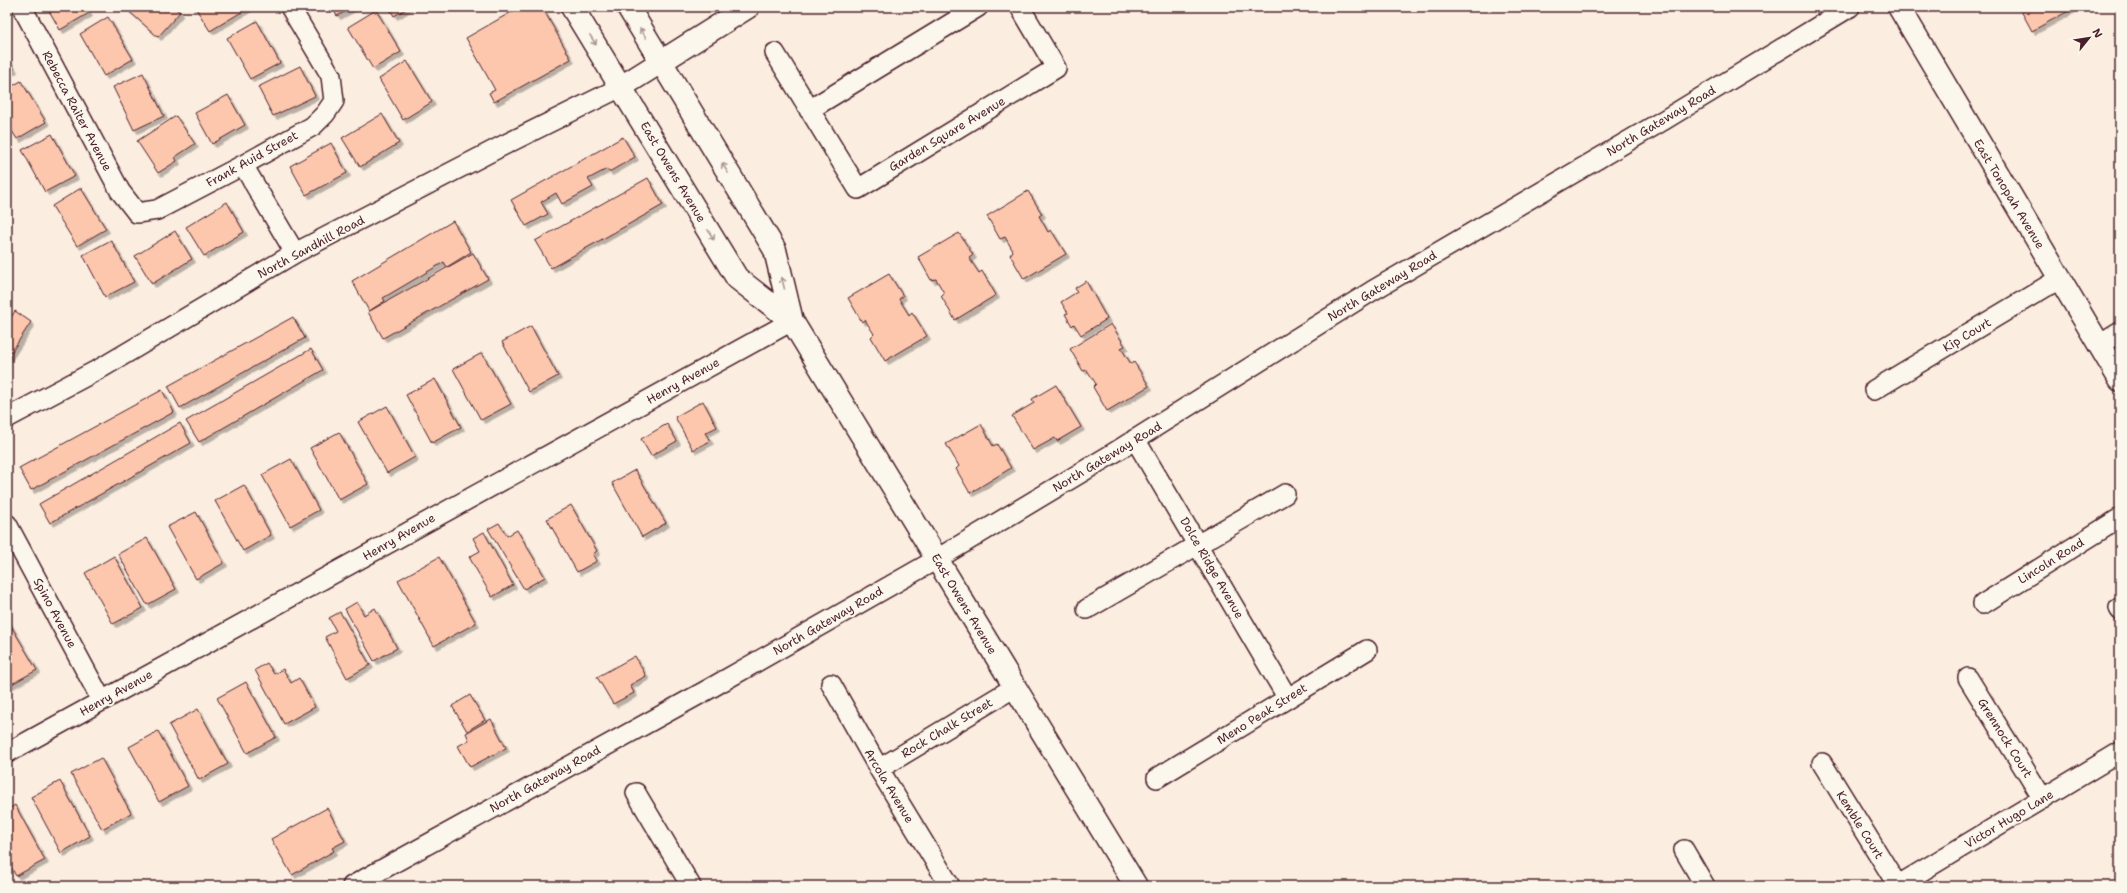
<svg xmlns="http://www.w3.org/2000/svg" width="2127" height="893" font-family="'Shantell Sans',sans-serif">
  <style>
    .building { fill: #fcc7ad; stroke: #4a1f2b; filter: url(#shadow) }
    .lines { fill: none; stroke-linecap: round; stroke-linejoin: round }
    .street-casing { stroke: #4a1f2b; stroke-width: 22 }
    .secondary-casing { stroke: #4a1f2b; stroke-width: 25 }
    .street { stroke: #fbf7ec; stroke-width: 19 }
    .secondary { stroke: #fbf7ec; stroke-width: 22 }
    .oneway { stroke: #ab9695 }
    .labels { text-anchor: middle; stroke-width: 4; stroke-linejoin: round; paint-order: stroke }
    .street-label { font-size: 12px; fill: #4a1f2b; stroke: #fbf7ec }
  </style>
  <defs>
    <filter id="shadow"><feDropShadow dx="3.5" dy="3.5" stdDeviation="0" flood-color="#0004"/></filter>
  </defs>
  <rect width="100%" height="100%" fill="#fbeddf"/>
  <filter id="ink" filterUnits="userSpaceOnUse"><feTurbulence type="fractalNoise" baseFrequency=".025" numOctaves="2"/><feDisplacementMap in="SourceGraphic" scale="8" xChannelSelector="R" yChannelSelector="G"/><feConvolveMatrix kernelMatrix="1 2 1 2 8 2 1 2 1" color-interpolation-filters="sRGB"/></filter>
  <g filter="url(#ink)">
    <!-- building -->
    <path class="building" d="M47,7h38l4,6 -29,17z
      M124,7h50l6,5 -22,25z
      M195,7h55l-40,24z
      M332,7h22l-17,9z
      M389,7h20l-15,9z
      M520,7h22l29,52 -77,43 -5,-9 6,-3 -29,-52z
      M2019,7h52l1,2 -40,22z
      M376,10l25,42 -28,17 -25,-42z
      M108,17l25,42 -29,17 -24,-42z
      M257,21l23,42 -30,16 -23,-41z
      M7,56l7,13 -7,4z
      M407,61l25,41 -29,18 -24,-41z
      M300,66l15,30 -42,20 -15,-29z
      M143,73l21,43 -30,14 -21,-43z
      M21,81l25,41 -29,17 -10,-16v-34z
      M228,95l17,30 -33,19 -17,-31z
      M382,114l17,29 -39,24 -18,-29z
      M176,116l19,28 -20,13 2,4 -19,12 -21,-32z
      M52,134l23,42 -30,16 -23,-42z
      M623,137l12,20 -26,15 -2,-3 -19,10 5,8 -31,17 -6,-11 -15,9 7,12 -22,12 -15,-26z
      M331,143l16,30 -41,22 -16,-29z
      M648,178l15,27 -112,63 -16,-27z
      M81,188l25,41 -29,17 -25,-40z
      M1028,191l14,23 -3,2 9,16 3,-2 15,24 -42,25 -14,-24 3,-4 -8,-14 -5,2 -13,-23z
      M227,202l17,30 -40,24 -18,-29z
      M453,221l18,31 -24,15 -3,-5 -61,36 2,3 -16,10 -17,-30z
      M175,231l17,28 -40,25 -17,-28z
      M959,233l14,22 -4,3 10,15 3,-2 14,24 -41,25 -14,-24 3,-3 -8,-14 -5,1 -13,-23z
      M111,240l23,42 -29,15 -22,-42z
      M473,253l15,26 -105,59 -15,-26z
      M889,274l14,22 -4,3 10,16 3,-3 15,24 -42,25 -14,-24 3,-3 -9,-14 -3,2 -14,-24z
      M1086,281l21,38 -26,16 -7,-11 -2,2 -7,-12 3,-1 -7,-11 16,-10 -2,-4z
      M15,311l16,11 -24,37v-42l3,2z
      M293,317l12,21 -125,70 -12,-22z
      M1111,324l14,22 -4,2 10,16 3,-2 15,24 -42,25 -14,-24 3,-3 -9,-14 -4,1 -13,-22z
      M531,326l27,50 -29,16 -27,-50z
      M311,349l12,21 -124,72 -13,-21z
      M482,353l29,51 -30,16 -28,-51z
      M435,379l26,48 -29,16 -26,-48z
      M1056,385l25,42 -24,14 -2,-3 -22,12 -21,-34 22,-13 -2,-4z
      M162,390l12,22 -143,78 -12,-22z
      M703,401l14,26 -12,6 5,8 -17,9 -18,-33z
      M387,406l28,51 -28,16 -29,-51z
      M180,423l11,20 -141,80 -11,-19z
      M667,424l10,17 -26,15 -10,-17z
      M981,424l12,22 4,-2 14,24 -41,25 -14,-24 3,-3 -13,-22z
      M339,432l29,52 -29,16 -29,-52z
      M291,459l28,51 -29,16 -28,-51z
      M635,470l31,53 -24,14 -30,-54z
      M244,485l27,50 -28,16 -28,-50z
      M571,505l26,46 -4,3 4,7 -20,11 -30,-53z
      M196,512l28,51 -28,16 -29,-52z
      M499,523l8,13 10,-6 28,47 -21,12 -36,-60z
      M484,532l29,53 -21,12 -23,-40 11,-6 -7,-13z
      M147,538l29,51 -29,16 -29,-51z
      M114,556l29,52 -30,16 -28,-51z
      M439,557l37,66 -42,23 -36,-66z
      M357,602l7,13 11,-7 22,40 -23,13 -29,-52z
      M340,612l30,53 -23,13 -22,-41 11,-6 -7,-13z
      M7,619l30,51 -29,16 -1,-1z
      M635,656l11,20 -16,9 4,8 -21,11 -16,-27z
      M267,663l7,11 9,-5 8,14 8,-5 16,29 -31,17 -29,-54z
      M246,682l30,55 -29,16 -30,-55z
      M470,695l15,25 -18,11 -15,-25z
      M198,709l30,55 -29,16 -30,-55z
      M491,719l15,29 -36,19 -12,-21 11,-6 -3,-7z
      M158,731l30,55 -29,16 -30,-55z
      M101,758l30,55 -29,16 -31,-55z
      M60,781l30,55 -29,17 -30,-56z
      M15,805l30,55 -29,16 -9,-16v-50z
      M327,808l18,33 -13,7 2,3 -42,24 -21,-36z"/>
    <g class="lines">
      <defs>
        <path id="street" d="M22,7l98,184 17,22 20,-3 86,-45 70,-39 12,-12 9,-13 -3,-25 -41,-69
          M775,53l83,136 198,-121 -36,-61
          M809,110l169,-103
          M243,165l52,88
          M2099,345l21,-13
          M1874,390l185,-111
          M7,418l96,-51 192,-114 207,-107 119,-59
          M1135,439l152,258
          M7,524l95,177
          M1983,604l137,-86
          M2119,608l1,2
          M1087,609l198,-115
          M1968,678l75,121
          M831,684l48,85 71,117
          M7,753l785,-432
          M1822,763l76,123
          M879,769l136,-82
          M1157,778l210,-128
          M636,793l55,93
          M1684,850l21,36
          M352,886l357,-197 228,-130 175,-105 260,-163 292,-171 186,-113
          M1897,886l223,-134"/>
        <path id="secondary" d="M572,7l165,271 55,43
          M628,7l147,243 17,71 344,565
          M1899,7l221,373
          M621,87l127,-80"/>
      </defs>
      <!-- street casing -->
      <use href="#street" class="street-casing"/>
      <!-- secondary casing -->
      <use href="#secondary" class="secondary-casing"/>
      <!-- street -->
      <use href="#street" class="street"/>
      <!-- secondary -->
      <use href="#secondary" class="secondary"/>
    </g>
    <!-- one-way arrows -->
    <defs><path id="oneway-shaft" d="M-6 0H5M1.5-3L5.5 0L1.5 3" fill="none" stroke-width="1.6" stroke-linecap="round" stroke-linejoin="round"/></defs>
    <g class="oneway">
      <use href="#oneway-shaft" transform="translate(643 33) rotate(-121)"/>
      <use href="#oneway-shaft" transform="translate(593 40) rotate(58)"/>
      <use href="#oneway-shaft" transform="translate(725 168) rotate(-121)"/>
      <use href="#oneway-shaft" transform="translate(711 235) rotate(59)"/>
      <use href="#oneway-shaft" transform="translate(783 283) rotate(-104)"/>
    </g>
  </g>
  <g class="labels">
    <!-- street labels -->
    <g class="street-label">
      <text transform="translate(77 111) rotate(62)" y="4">Rebecca Raiter Avenue</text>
      <text transform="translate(1661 121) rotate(-31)" y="4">North Gateway Road</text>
      <text transform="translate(947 134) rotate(-31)" y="4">Garden Square Avenue</text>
      <text transform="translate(252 159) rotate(-29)" y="4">Frank Auid Street</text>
      <text transform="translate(673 172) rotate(59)" y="4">East Owens Avenue</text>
      <text transform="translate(2009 194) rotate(59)" y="4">East Tonopah Avenue</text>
      <text transform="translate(311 247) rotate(-28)" y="4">North Sandhill Road</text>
      <text transform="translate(1382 286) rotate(-31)" y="4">North Gateway Road</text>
      <text transform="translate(1967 335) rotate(-31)" y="4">Kip Court</text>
      <text transform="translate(683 381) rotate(-29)" y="4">Henry Avenue</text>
      <text transform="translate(1107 457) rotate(-31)" y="4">North Gateway Road</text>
      <text transform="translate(399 537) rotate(-30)" y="4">Henry Avenue</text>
      <text transform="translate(2051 561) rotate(-32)" y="4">Lincoln Road</text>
      <text transform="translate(1212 568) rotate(60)" y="4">Dolce Ridge Avenue</text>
      <text transform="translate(964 604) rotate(59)" y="4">East Owens Avenue</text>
      <text transform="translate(55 613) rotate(62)" y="4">Spino Avenue</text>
      <text transform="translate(828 621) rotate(-30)" y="4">North Gateway Road</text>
      <text transform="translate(116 693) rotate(-29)" y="4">Henry Avenue</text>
      <text transform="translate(1262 714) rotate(-32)" y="4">Meno Peak Street</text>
      <text transform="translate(947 728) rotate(-31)" y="4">Rock Chalk Street</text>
      <text transform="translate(2005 738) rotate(58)" y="4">Grennock Court</text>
      <text transform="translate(545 779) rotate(-29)" y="4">North Gateway Road</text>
      <text transform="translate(889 786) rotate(59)" y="4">Arcola Avenue</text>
      <text transform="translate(2009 819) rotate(-31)" y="4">Victor Hugo Lane</text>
      <text transform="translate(1860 825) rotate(58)" y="4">Kemble Court</text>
    </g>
  </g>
  <!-- margin -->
  <rect width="2127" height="893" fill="none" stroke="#fbf7ec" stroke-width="24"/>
  <rect x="12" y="12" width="2103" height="869" fill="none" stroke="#4a1f2b" stroke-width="1.5" filter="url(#ink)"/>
  <!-- north arrow -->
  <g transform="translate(2089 38) rotate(60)" stroke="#fbf7ec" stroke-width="3" paint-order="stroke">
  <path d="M0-3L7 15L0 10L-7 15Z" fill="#4a1f2b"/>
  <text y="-6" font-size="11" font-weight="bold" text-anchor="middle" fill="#4a1f2b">N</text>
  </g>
</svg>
